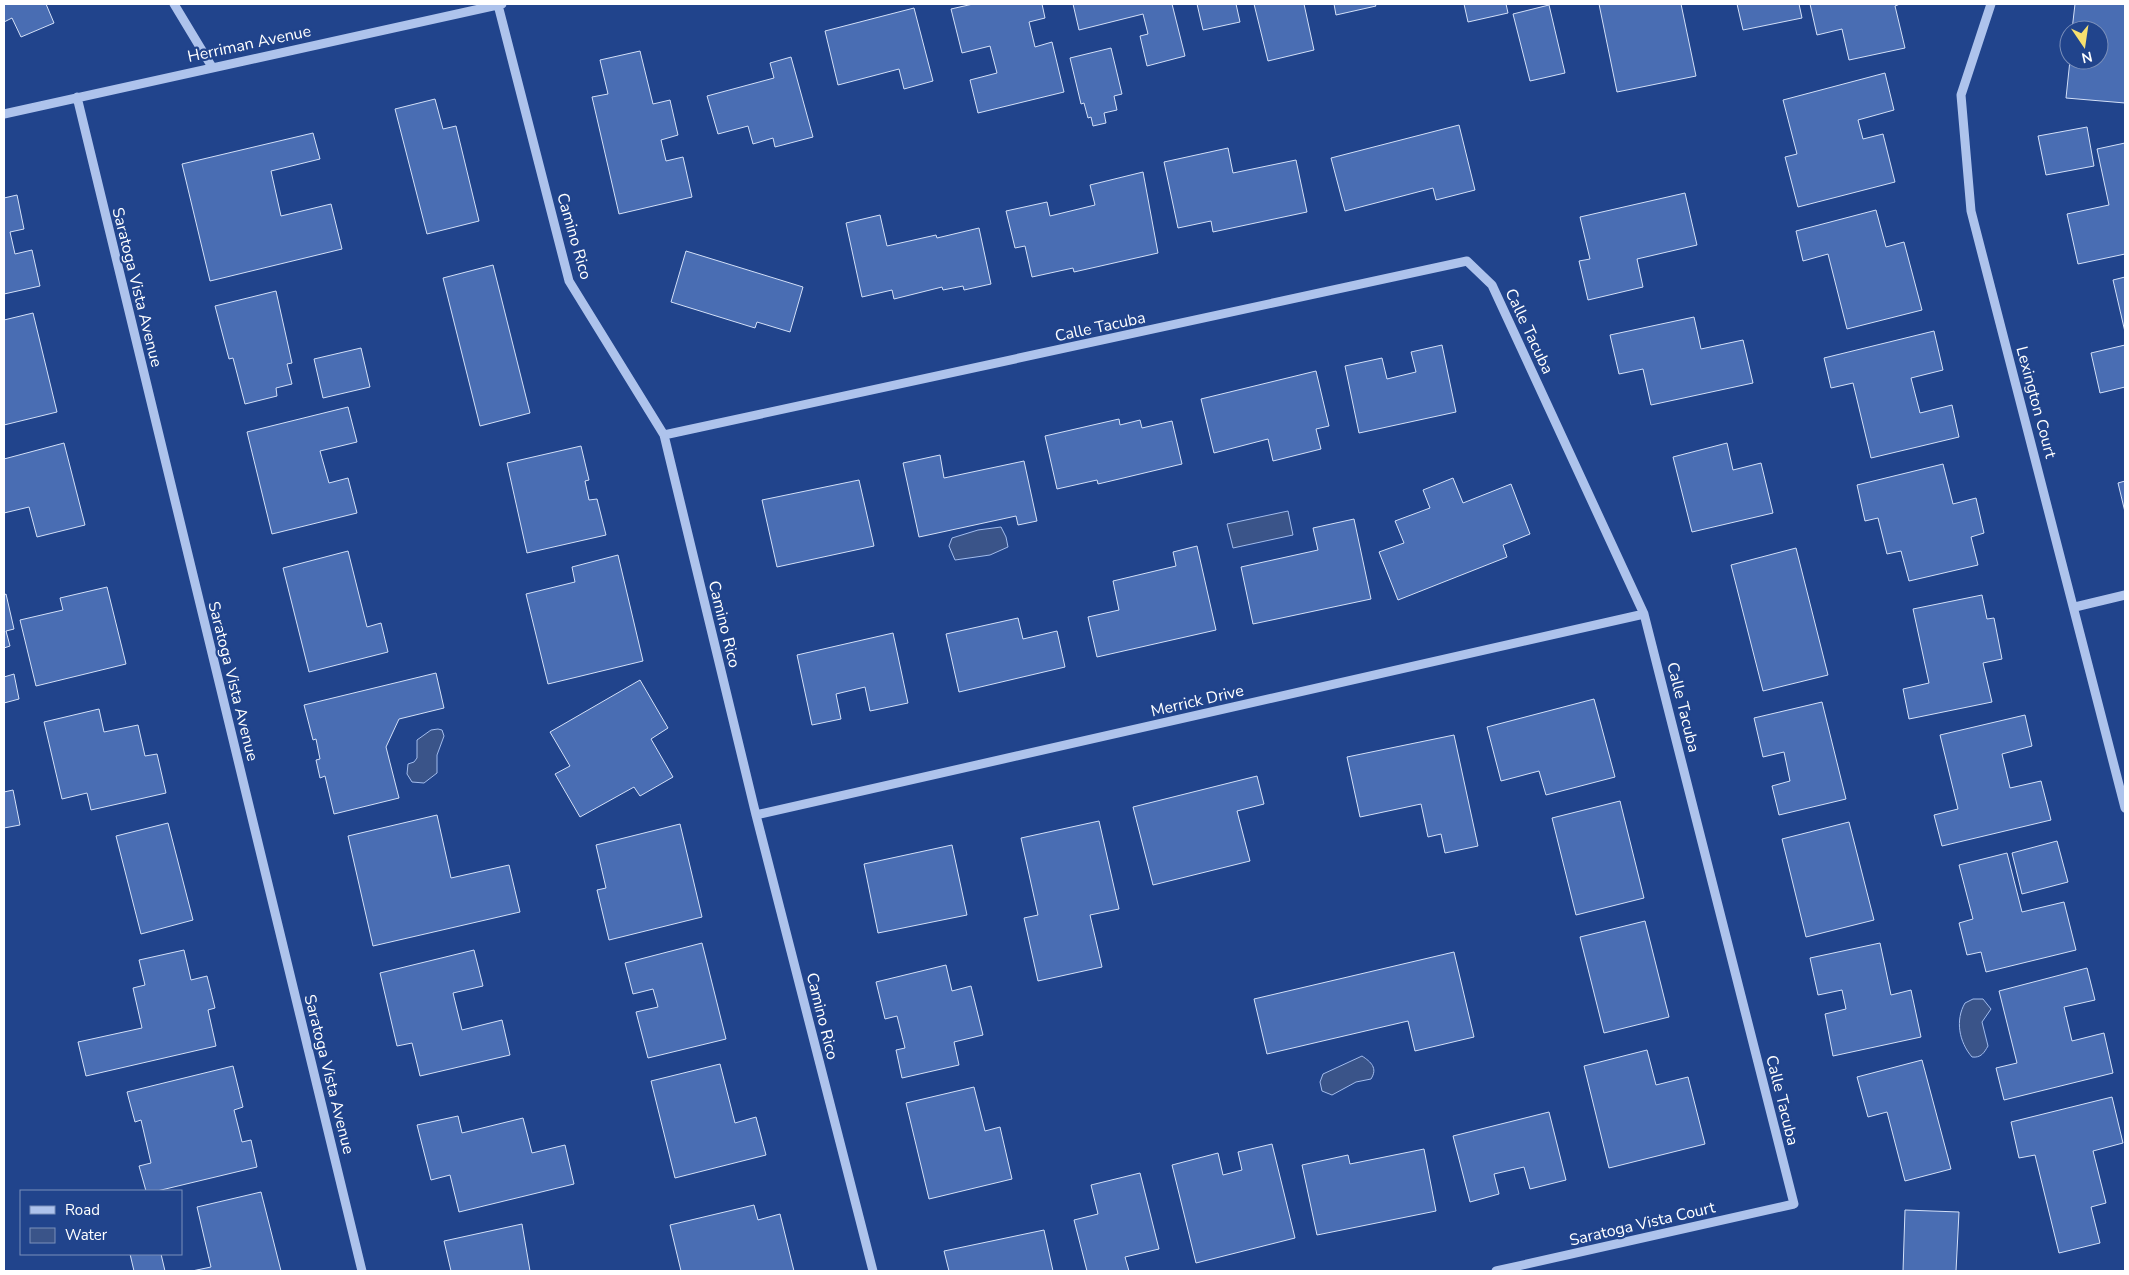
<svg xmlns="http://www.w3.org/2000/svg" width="2129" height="1275" font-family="'Nunito Sans',sans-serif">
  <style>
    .water { fill: #3a5489; stroke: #a2bced }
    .building { fill: #496db3; stroke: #d3e0f8 }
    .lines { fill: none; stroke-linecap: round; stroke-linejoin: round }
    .minor { stroke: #aec3ec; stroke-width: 9 }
    .labels { text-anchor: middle; stroke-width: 4.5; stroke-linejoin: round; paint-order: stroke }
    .street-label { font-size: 16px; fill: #fff; stroke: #21448c }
  </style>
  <rect width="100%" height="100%" fill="#21448c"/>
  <!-- water -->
  <path class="water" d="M1288,511l5,24 -60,13 -6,-24z
    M1001,527l5,10 2,10 -18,8 -35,5 -6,-14 3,-8 26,-8z
    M438,729l4,1 2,6 -7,19v18l-13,10 -12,-1 -5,-8 1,-10 6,-2 3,-4v-18l14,-10z
    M1973,999h10l8,10 -9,13 6,24c-4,7 -7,12 -16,11 -13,-15 -17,-37 -7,-54z
    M1362,1056c9,6 16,12 9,23l-15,3 -24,13 -10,-4 -2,-9 3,-8z"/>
  <!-- building -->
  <path class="building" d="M4,4h42l8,19 -33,14 -9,-19 -8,4z
    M973,4h69l3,14 -16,4 6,25 17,-5 12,50 -86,21 -8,-33 27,-7 -7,-27 -28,7 -11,-44z
    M1073,4h99l13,52 -38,10 -7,-30 8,-2 -5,-20 -64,16z
    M1197,4h39l4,18 -37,8z
    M1254,4h50l10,46 -46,11z
    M1334,4h41l1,2 -40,9z
    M1464,4h42l2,9 -40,9z
    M1599,4h82l15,72 -79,16z
    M1737,4h62l3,14 -59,12z
    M1810,4h90l-5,2 10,42 -56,12 -7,-31 -25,6z
    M2075,4h50v99l-59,-5 4,-38h29v-30h-27z
    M1549,5l16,68 -35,8 -17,-67z
    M914,8l19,73 -29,8 -5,-20 -61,16 -13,-54z
    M1111,48l11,46 -8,2 3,14 -13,3 2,10 -13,3 -2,-9 -3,1 -4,-15 -3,1 -11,-46z
    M640,51l13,53 17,-4 8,35 -17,5 5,21 17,-4 9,40 -73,17 -27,-117 16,-3 -8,-34z
    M791,57l22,80 -38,10 -2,-9 -20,6 -5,-18 -30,8 -11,-38 67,-18 -4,-15z
    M1885,73l9,37 -36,10 5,19 20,-5 12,48 -97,25 -13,-50 12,-3 -14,-54z
    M435,99l8,30 13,-3 23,95 -52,13 -32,-125z
    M1459,125l16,65 -39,10 -3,-12 -88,23 -14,-53z
    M2087,127l7,39 -48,9 -8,-39z
    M313,133l7,26 -49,12 10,45 50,-12 11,45 -132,32 -28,-117z
    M2125,143v111l-47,10 -11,-50 42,-9 -12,-56z
    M1228,148l5,25 63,-13 11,52 -94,20 -2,-11 -33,7 -14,-66z
    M1143,172l15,81 -84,19 -1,-4 -41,9 -7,-31 -10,2 -9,-37 41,-9 3,14 45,-11 -5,-20z
    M1685,193l12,52 -60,14 6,28 -55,13 -9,-39 11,-2 -10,-42z
    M17,195l7,34 -14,3 5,22 17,-4 8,36 -36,8v-96z
    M1876,210l10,37 18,-5 18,68 -75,19 -19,-75 -25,7 -7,-30z
    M880,215l7,31 49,-11 1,3 42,-10 12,56 -27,6 -1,-4 -20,4 -1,-3 -48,12 -2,-9 -30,7 -16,-74z
    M686,251l117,36 -13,45 -33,-10 -2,6 -84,-26z
    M493,265l37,148 -50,13 -37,-148z
    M2125,277v55l-12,-52z
    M276,291l16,72 -5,1 5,20 -16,4 1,8 -32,8 -12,-46 -4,1 -14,-53z
    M33,313l24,99 -53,13v-105z
    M1694,317l7,32 42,-9 10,43 -102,22 -8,-36 -24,5 -9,-39z
    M1934,331l9,39 -32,8 9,35 32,-8 7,32 -88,21 -18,-75 -22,5 -7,-30z
    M1442,345l14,67 -97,21 -14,-67 37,-8 5,21 29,-7 -5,-20z
    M2125,345v42l-25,6 -9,-40z
    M361,348l9,39 -47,11 -9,-39z
    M1316,371l13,55 -13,3 5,20 -48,12 -5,-22 -54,14 -13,-54z
    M348,407l9,35 -37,9 9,32 19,-5 9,35 -85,21 -25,-102z
    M1119,419l1,6 20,-5 2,8 30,-7 10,43 -84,20 -1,-4 -40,9 -12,-53z
    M64,443l21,82 -48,12 -8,-30 -25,6v-54z
    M1727,443l6,27 28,-7 12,50 -81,19 -19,-75z
    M581,446l8,34 -4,1 4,19 8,-1 9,36 -79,18 -20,-90z
    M940,455l4,23 80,-17 13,60 -19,4 -2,-9 -97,21 -16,-74z
    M1943,464l10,40 23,-6 8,35 -13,4 7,28 -69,16 -8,-30 -14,3 -9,-36 -13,3 -8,-36z
    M1453,478l10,25 48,-19 19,50 -27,11 4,12 -109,43 -19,-48 25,-9 -9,-22 35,-13 -7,-18z
    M859,480l15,66 -97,21 -15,-67z
    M2125,481v31l-7,-29z
    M1354,519l17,80 -118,25 -12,-57 77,-17 -5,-22z
    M1197,546l19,84 -119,27 -9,-40 31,-7 -6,-29 63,-15 -3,-14z
    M1796,548l32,127 -65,16 -32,-126z
    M348,551l19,76 14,-4 7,29 -79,20 -26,-104z
    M618,555l25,106 -95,23 -22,-90 49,-12 -3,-15z
    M107,587l19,77 -90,22 -16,-66 43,-10 -3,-12z
    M6,594l8,35 -8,2 4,15 -6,2v-53z
    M1982,595l5,24 7,-1 8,41 -19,4 9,39 -83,17 -6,-30 26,-6 -16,-74z
    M1018,618l5,21 34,-8 8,36 -106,25 -13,-58z
    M893,633l15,70 -38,8 -5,-24 -29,7 5,25 -29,6 -15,-70z
    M436,673l8,35 -45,11 -13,28 13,51 -65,16 -9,-38 -5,2 -4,-18 4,-1 -4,-20 -3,1 -9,-35z
    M14,674l5,25 -15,4v-26z
    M640,680l28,48 -17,11 22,38 -33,19 -6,-9 -54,30 -25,-43 15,-8 -20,-34z
    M1594,699l21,78 -69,18 -7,-24 -38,10 -14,-54z
    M1822,702l24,97 -67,16 -7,-29 18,-5 -6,-29 -21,5 -9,-39z
    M99,709l5,23 34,-7 7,31 12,-2 9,39 -75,17 -4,-17 -25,6 -18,-77z
    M2025,715l7,31 -30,8 8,34 31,-7 10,39 -109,26 -8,-31 24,-6 -18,-74z
    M1454,735l24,111 -33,7 -4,-19 -13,3 -7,-33 -61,13 -13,-60z
    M1257,776l7,28 -27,7 13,50 -97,24 -20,-78z
    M13,790l7,35 -16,3v-36z
    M1620,801l24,97 -68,17 -24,-97z
    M437,815l14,63 58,-13 11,47 -147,34 -25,-110z
    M1099,821l20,88 -29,6 12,52 -64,14 -14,-63 14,-3 -17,-77z
    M1849,822l25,98 -68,17 -24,-98z
    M168,823l25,97 -52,14 -25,-98z
    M680,824l22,93 -93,23 -12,-50 9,-2 -10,-43z
    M2057,841l11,41 -46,12 -10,-41z
    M952,845l15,70 -89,18 -14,-69z
    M2007,853l15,59 42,-10 12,48 -90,22 -5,-20 -14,3 -8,-32 14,-4 -14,-54z
    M1645,921l24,96 -65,16 -24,-96z
    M702,943l24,96 -78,19 -12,-46 22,-5 -5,-18 -20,5 -8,-31z
    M1880,943l11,52 20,-5 10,47 -88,19 -8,-42 21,-5 -4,-19 -24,5 -8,-37z
    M184,950l7,30 16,-4 8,32 -7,2 8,36 -130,30 -8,-34 64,-14 -9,-40 12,-3 -6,-25z
    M474,950l9,36 -30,7 9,37 40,-10 8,35 -90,21 -8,-33 -15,3 -17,-73z
    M1454,952l20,85 -59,14 -7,-30 -141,33 -13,-55z
    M946,965l6,26 19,-5 12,49 -29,7 5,23 -57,13 -6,-28 9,-2 -8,-32 -12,3 -9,-37z
    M2087,968l8,32 -31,7 8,34 32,-8 9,40 -109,27 -8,-32 21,-5 -18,-72z
    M1647,1050l9,35 32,-8 17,67 -96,24 -25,-102z
    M1922,1060l29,109 -46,12 -18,-69 -19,5 -11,-40z
    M720,1064l15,59 21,-6 10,38 -91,23 -24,-97z
    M233,1066l10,41 -9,3 8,32 9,-2 6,27 -100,24h-11l-7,-25 12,-3 -10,-43 -6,2 -8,-30z
    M974,1087l11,44 15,-4 12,52 -83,20 -23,-96z
    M2112,1097l11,46 -30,8 13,52 -15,4 9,36 -41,10 -24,-98 -16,3 -8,-36z
    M1549,1112l17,68 -36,9 -6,-22 -30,7 5,20 -29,8 -17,-66z
    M458,1116l4,17 61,-15 9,35 33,-8 9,39 -115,28 -9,-37 -19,5 -14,-55z
    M1272,1144l23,94 -99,25 -24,-98 46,-12 5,22 19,-5 -4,-18z
    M1424,1149l12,62 -119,24 -15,-70 46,-10 2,9z
    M1140,1173l19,76 -34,8 4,14h-42l-13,-51 24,-6 -7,-29z
    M261,1192l20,79h-89l19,-4 -14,-60z
    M754,1205l4,15 22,-6 14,57h-113l-11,-46z
    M1905,1210l54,2 -3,59h-53z
    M522,1224l8,47h-79l-7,-30z
    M1044,1230l9,41h-104l-5,-20z
    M130,1254h31l4,17h-31z"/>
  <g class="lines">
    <!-- minor -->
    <path class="minor" d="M174,4l38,63
      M1991,4l-30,91 10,116 154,597
      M498,5l71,276 95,154 92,380 117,456
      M77,97l285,1174
      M4,114l498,-110
      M664,435l803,-174 25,24 152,329 150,590 -298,67
      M2075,607l50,-12
      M756,815l888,-201"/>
  </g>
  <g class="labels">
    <!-- street labels -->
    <g class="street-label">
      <text transform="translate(249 43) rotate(-12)" y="6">Herriman Avenue</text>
      <text transform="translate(575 236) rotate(74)" y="6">Camino Rico</text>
      <text transform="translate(138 287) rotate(76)" y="6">Saratoga Vista Avenue</text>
      <text transform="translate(1100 326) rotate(-12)" y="6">Calle Tacuba</text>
      <text transform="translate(1530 331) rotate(65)" y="6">Calle Tacuba</text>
      <text transform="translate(2037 402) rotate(75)" y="6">Lexington Court</text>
      <text transform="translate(725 624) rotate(76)" y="6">Camino Rico</text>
      <text transform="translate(234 681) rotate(76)" y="6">Saratoga Vista Avenue</text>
      <text transform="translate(1197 700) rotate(-13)" y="6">Merrick Drive</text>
      <text transform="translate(1684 707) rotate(76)" y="6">Calle Tacuba</text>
      <text transform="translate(823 1016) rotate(76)" y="6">Camino Rico</text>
      <text transform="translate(330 1074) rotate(76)" y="6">Saratoga Vista Avenue</text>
      <text transform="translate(1783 1100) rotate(76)" y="6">Calle Tacuba</text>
      <text transform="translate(1642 1223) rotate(-13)" y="6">Saratoga Vista Court</text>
    </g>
  </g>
  <!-- border -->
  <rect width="2129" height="1275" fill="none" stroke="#ffffff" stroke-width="10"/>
  <!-- legend -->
  <rect x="20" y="1190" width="162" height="65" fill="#21448c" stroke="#7a8fba"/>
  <rect x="30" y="1206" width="25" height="8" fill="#aec3ec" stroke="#7a8fba"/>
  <text x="65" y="1215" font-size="15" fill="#ffffff">Road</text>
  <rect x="30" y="1228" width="25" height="15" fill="#3a5489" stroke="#7a8fba"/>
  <text x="65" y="1240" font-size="15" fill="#ffffff">Water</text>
  <!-- north arrow -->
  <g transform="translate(2084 45) rotate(167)"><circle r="24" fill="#21448c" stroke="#7a8fba"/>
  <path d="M0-4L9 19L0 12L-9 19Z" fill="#f8e06f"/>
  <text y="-8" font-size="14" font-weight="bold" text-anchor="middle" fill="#ffffff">N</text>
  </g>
</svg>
